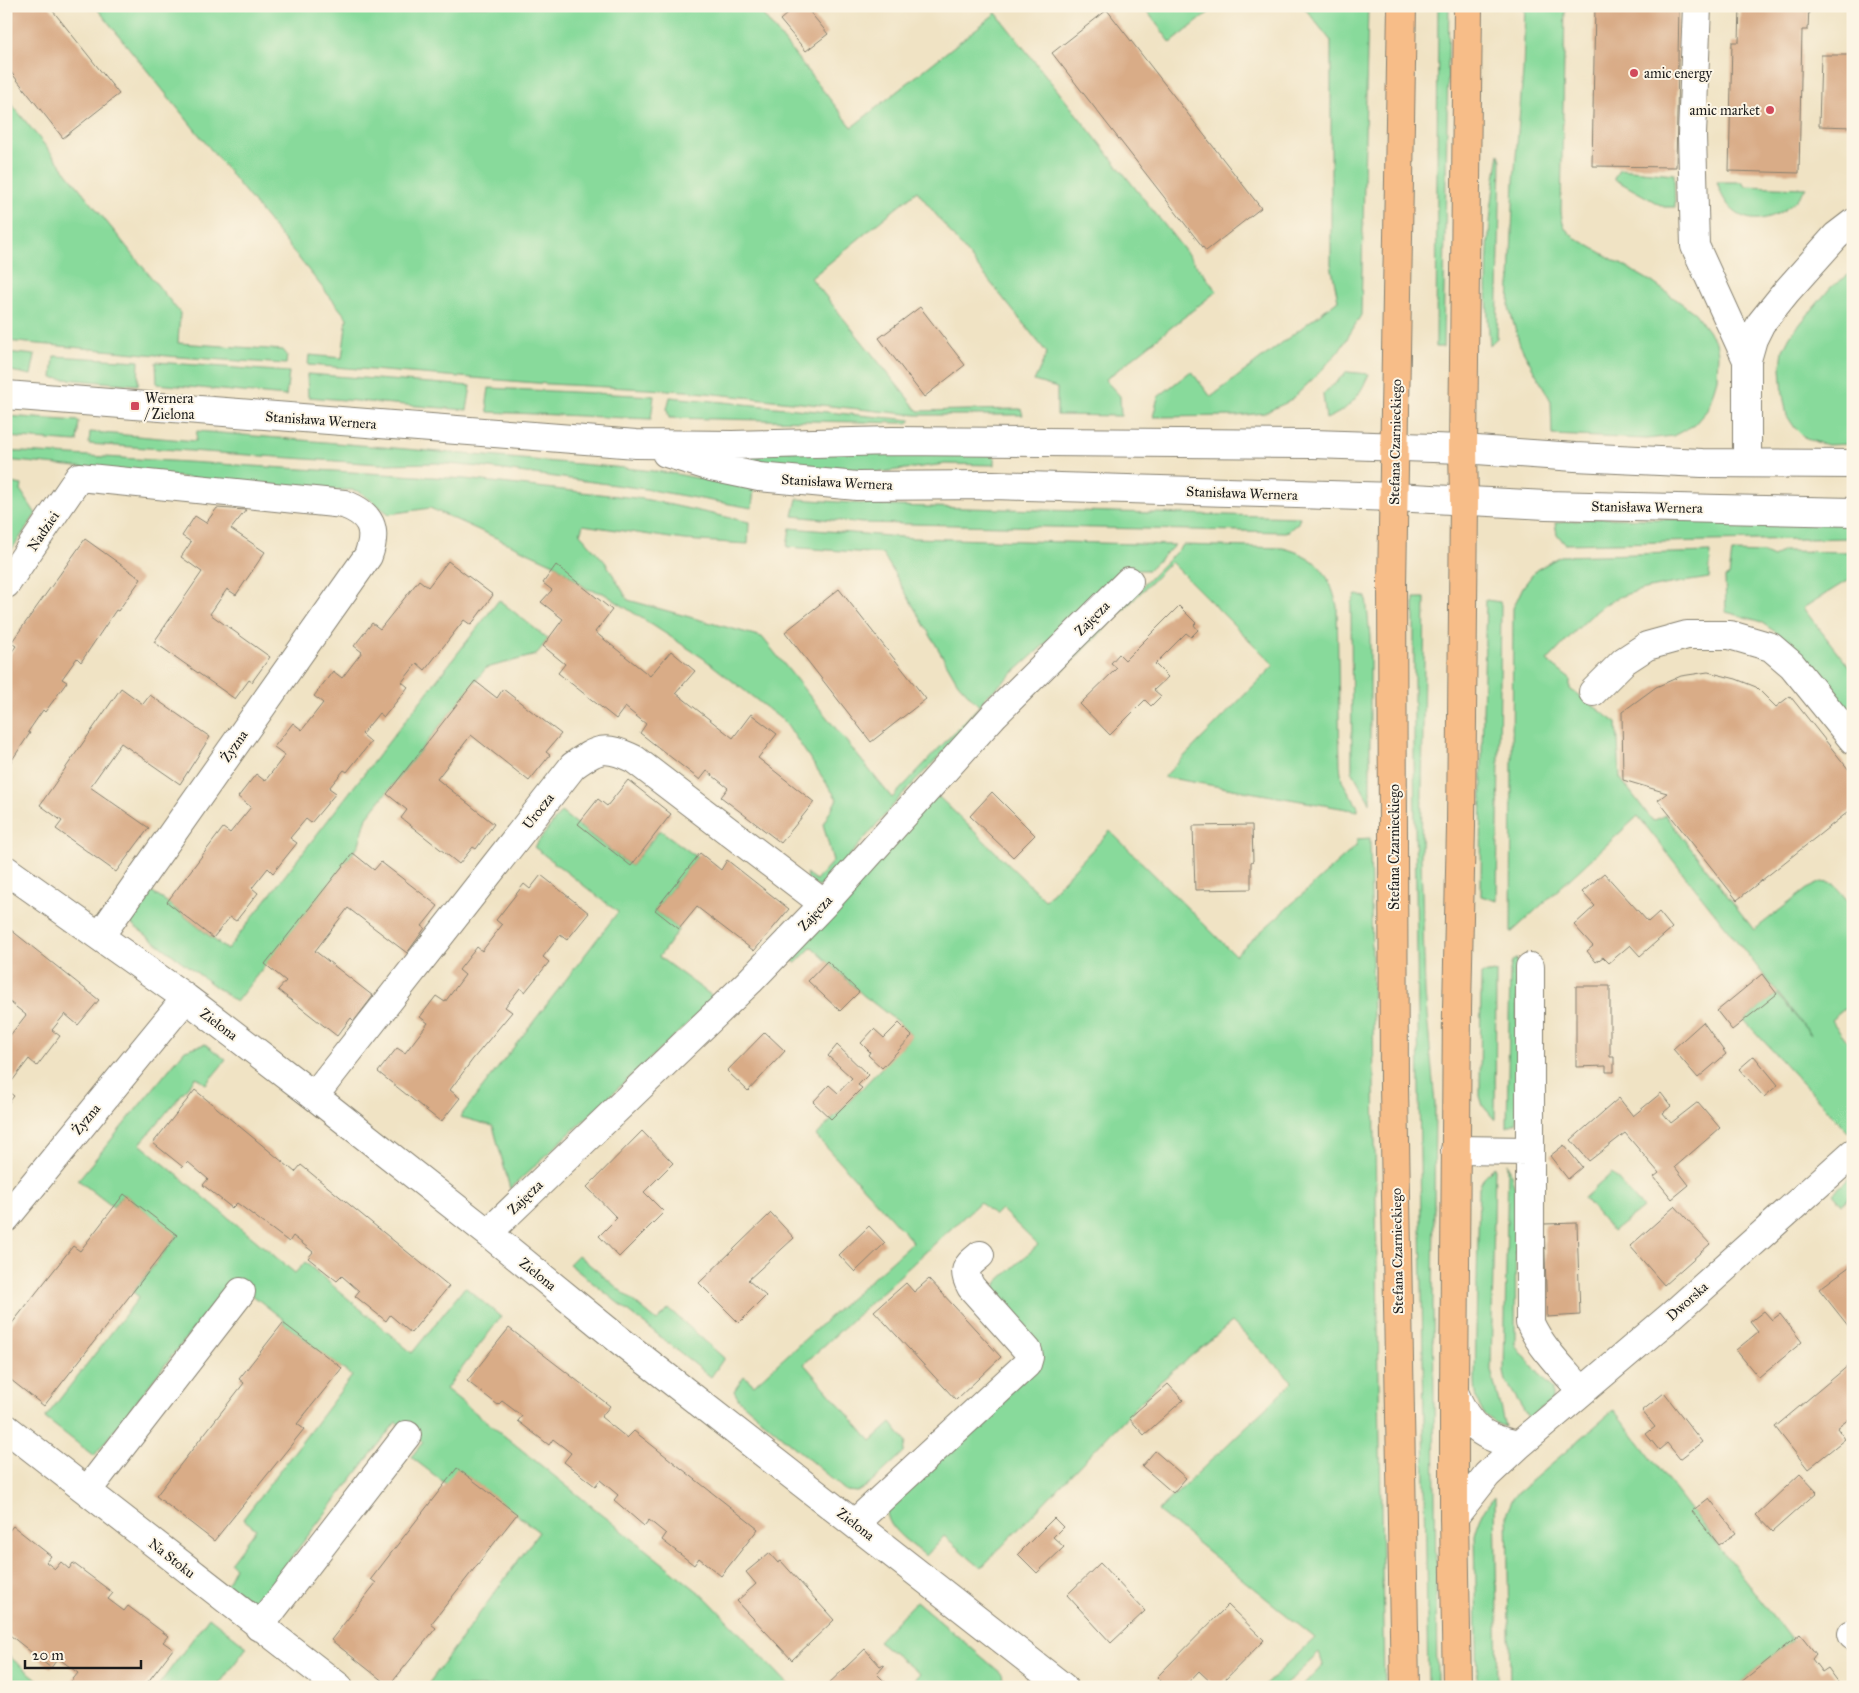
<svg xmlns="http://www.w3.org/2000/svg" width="1859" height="1693" font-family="'IM FELL Great Primer',serif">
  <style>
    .green { fill: #88da9b; stroke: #527b5c }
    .building { fill: #d9ac87 }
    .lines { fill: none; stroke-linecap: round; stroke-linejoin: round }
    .minor-casing { stroke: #868070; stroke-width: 30 }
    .major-casing { stroke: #868070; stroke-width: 30 }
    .minor { stroke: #fff; stroke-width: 28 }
    .major { stroke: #f7bd88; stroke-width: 28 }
    .poi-dot { fill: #d1495b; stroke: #fcf5e5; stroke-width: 2 }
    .labels { text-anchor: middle; stroke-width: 4; stroke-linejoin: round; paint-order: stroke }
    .poi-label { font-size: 14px; fill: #1c1c1c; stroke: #fcf5e5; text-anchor: start }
    .street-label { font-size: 14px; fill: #1c1c1c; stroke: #fcf5e5 }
  </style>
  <rect width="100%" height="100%" fill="#fcf5e5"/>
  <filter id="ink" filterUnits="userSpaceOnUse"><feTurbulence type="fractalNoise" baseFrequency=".02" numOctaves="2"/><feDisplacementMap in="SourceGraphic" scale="10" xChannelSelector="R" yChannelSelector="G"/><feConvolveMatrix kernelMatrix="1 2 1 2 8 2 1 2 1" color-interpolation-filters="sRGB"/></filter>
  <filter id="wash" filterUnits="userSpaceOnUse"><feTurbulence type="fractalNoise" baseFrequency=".0096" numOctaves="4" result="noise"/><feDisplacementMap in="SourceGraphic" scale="20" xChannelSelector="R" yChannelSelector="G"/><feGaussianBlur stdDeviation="1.12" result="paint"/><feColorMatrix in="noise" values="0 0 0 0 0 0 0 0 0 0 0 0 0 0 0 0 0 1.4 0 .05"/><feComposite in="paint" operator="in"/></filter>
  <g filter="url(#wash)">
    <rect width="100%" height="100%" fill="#f0e3c4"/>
    <!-- green -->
    <path class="green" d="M95,6h661l96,121 144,-114 221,278 -112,89 15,16 1,20 -64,-1v-27l-23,-7 13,-28 -130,-162 -106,87 107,133 103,-2 2,6h-106l-231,-24 -137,-7 -241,-19 1,-10 33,3 5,-40z
      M1143,6h74l-46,37z
      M1303,6h65l-7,309 -19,32 -21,24 -31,30 -26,12 -28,3 -83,1 5,-20 33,-26 20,26 127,-97 -7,-36v-223z
      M1438,6h11l-6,341h-7z
      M1525,6h40l-4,205c1,13 3,18 13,26l78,45 43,31 21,29 2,11 -1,26 -9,30 -14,16 -21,11 -26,3 -95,-4 -1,-34 -31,-56 -11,-37 5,-127 9,-109z
      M6,97l174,216 -2,30 105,7 4,5 -1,9 -107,-7 -173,-16z
      M1499,154l2,6 -4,178 -7,7c-6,-63 -2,-128 9,-191z
      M1619,169l55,5 1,33h-11l-50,-28z
      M1717,182h26l1,4 62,2c-5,6 -10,13 -16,18 -32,24 -62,15 -73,-24z
      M1853,272v172l-26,1 -21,-6 -11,-11 -8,-12 -4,-21 -2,-27 2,-18 7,-14 41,-49z
      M6,352l29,3 -4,20 -25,-5z
      M54,356l85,5 -1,24 -86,-7z
      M156,362l133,10 -3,24 -129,-12z
      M1347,372l22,2c-10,23 -19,35 -43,45l-3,-25z
      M307,374l164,12 -4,24 -159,-13z
      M489,388l165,8 -3,23 -163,-7 -1,-10z
      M670,397l241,23 -3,3 -239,-5 -2,-9z
      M6,416l73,5 -2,21 -71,-5z
      M197,431l428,37 46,5 83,16 -2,19 -107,-19 -164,-22 -44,-4 -58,1 -290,-20 1,-12 106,9z
      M753,449l241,5v11l-49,-1 -79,10 -52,-4 -63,-11z
      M6,451l459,28 179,20 105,23 -1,22 -64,-4 -101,-15 -3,9 26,29 22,37 134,37 130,161 87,-92 -21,-23 -75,-129 -96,-7 3,-19 123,10 262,7 -27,25h-25l-7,3 -25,30 -106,95 -30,42 -53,55 -75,87 -8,5 -10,-6 -3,-8 10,7 17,-19 -10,-37 14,-25 -51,-76 -83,-65 -100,-65 -16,-4 -31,-24 -126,-57 -41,6 -29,-22 -7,-2h-38l-309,-30z
      M6,482l16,3 -1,6 15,23 -30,44z
      M797,499l96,7 407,11 -2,6 -11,9 -425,-9 -69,-7z
      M1603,518l250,5v15l-288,6 -8,-10 -2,-11z
      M1183,545l100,3c35,9 46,24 54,58l3,159 2,16 16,26v4l-194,-34 110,-112 -103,-103 -108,109 -2,-4z
      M1783,551l70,1v25l-50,31 50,64v52l-73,-89 -21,-14 -33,-9 -1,-35 4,-1 3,-24 32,1 9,4z
      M1711,552l-2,26c-30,5 -62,8 -90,19 -25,10 -53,45 -72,64l23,18v10l47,34 3,55 33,43 12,-6 89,115 53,-41 15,-7 12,2 19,23v95l-22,18 17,22 5,-3v89l-5,4 -104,-112 33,-26 34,41 -173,-219 -127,117 2,-325 10,-21 13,-17 25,-14z
      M1356,595l10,2 4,40v166l-18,-32 -1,-168z
      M1414,598h11l-4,259 4,135 10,112 -2,200 4,383h-9l-14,-930z
      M499,600l49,39 -12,16 -50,13 -119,149 -8,27 -6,9 -117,149 -106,-79 21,-31 16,10 60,48z
      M1486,600l14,2 1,4 -4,295 -16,-5 1,-145z
      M939,797l106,103 65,-69 125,124 121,-109 1,-7 13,-1 14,849h-82l21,-22 -4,-12 -36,34h-20l52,-49 -157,-127 135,-129 -61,-60 -71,59 -180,187 -37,-32 -18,20c-15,-13 -42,-27 -39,-50l138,-130 -29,-82 -1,-7 2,-5 41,-37 -37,-36 -7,7 -14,-14 -176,162 67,77 20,-18 15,19 -2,10 -34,32 -13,8 -11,-1 -107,-91 -5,-9 10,-15 10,9 159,-143 -97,-106 96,-100 -13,-13 -36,-28 -51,-48 -16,16 -9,-6 143,-159z
      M561,812l70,54 29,-36 37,27 -42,53 24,19 -20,28 56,41 -205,191 -17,-63 -33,-9 158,-205 -84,-65z
      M1517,959v163l-10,5 3,-157 2,-9z
      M1496,972l-1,148 -12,-14 -3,-10 1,-122z
      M205,1044l21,16 -20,24 -10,-7 -56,67 155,129 10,-11 107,91 53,-66 36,30 -55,72 260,209 85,89h-201l-10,-8 -6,8h-148l113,-155 -81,-63 -12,15 -35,-27 12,-15 -27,-20 -123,159 5,7c-20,22 -32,11 -52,-3l9,-18 -5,-4 26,-34 -13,-10 109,-143 -69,-53 1,-3 -52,-41 -138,177 -49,-38 94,-121 -6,-5 44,-56 -53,-42 -11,13 -35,-27 107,-130z
      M1508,1163l8,30 -1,152 37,44v11l-23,19 -23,-38 -2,-9z
      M1495,1166l-4,204 14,57c-24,-10 -29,-21 -30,-46l4,-194 5,-10z
      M1612,1173l31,35 -30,24 -29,-34z
      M1853,1175v19l-11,10 -9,-11z
      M578,1255l79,66 12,-12 55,49 -13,19 -142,-113z
      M1614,1410l178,231 -52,42 3,4h-233l-3,-175 7,-16z
      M1495,1496l3,191h-20l-3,-152c4,-16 9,-27 20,-39z
      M916,1601l86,73 2,10 -3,3h-92l11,-13 -42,-33z
      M209,1617l38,30 -30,40h-60z
      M6,1654l41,33h-41z"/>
    <g id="blocks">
      <!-- building -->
      <path class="building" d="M6,6h43l70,88 -56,44 -57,-72z
        M796,6h9l23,28 -22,17 -26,-31z
        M1595,6h84l-3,161 -84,-1z
        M1740,6h69l-1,24h-6l-3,143 -70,-2 3,-129h7z
        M1107,10l154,198 -55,43 -154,-198z
        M1821,55h32v72l-34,-1z
        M920,307l45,58 -41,32 -45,-59z
        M217,508l29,2 -15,19 34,23 -29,43 -9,-6 -17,25 60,43 -18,25 -3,-2 -14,19 -81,-57 48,-70 -21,-15 10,-15 -9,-6 13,-20 11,7z
        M85,539l56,40 -23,32 -2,-1 -35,52 -4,-4 -15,21 5,3 -22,30 -2,-2 -15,22 2,1 -22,33 -2,-1v-105l10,-14 -5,-3z
        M448,561l45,34 -22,30 -7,-5 -39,50 -8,-7 -15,19 6,5 -24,30 -5,-4 -17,21 9,8 -24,30 -3,-2 -15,18 7,5 -25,30 -5,-4 -16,19 7,5 -24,30 -5,-5 -16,20 6,5 -22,28 -6,-4 -17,21 -46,-36 56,-74 7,5 21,-26 -13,-10 18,-23 9,7 20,-26 -11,-8 19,-24 9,7 21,-27 -9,-7 19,-25 9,7 20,-26 -8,-6 18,-23 8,6 39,-49 9,7z
        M556,565l56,45 -17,22 55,44 21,-25 24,20 -19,22 57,45 18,-24 26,20 -19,24 56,44 -33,41 -60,-46 7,-9 -21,-17 -7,9 -60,-47 6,-9 -21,-17 -9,12 -58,-46 7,-9 -22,-18 20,-27 -22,-17 11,-12 -9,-7z
        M839,589l87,110 -55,43 -86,-110z
        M1179,606l17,17 -2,2 4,5 -7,7 -5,-4 -31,31 13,13 -14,13 7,6 -10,10 -6,-6 -35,35 -30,-31 37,-36 -6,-5 8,-9 6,6z
        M1708,672l28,7 20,8 20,20 14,-11 63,79v33l-116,92 -79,-100 9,-7 -44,-13 -1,-68 34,-25 25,-11z
        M475,681l22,17 6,-9 58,45 -15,18 4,3 -21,26 -58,-46 -34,44 57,45 -18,25 -3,-2 -14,17 -58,-46 6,-8 -20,-16z
        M121,688l22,16 7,-9 60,42 -30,47 -59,-41 -31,44 59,41 -33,44 -60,-43 6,-8 -22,-16z
        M628,780l43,34 -40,52 -53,-42 20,-25 9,7z
        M992,792l43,43 -22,22 -43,-41z
        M1252,825l1,36 -2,1v27l-56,1 -2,-64z
        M353,853l21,17 7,-8 57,44 -16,20 3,2 -18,25 -59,-45 -33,43 58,45 -19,25 -3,-3 -14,18 -59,-46 8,-9 -21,-17z
        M700,853l21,17 6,-10 62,49 -35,42 -57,-44 -18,22 -24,-19z
        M1604,873l44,49 11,-10 13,16 -32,28 -10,-11 -21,18 -6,-6 -7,5 -9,-11 6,-5 -19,-21 21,-19 -13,-14z
        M541,875l48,38 -22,27 -7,-5 -17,22 6,5 -24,30 -5,-4 -15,19 7,5 -39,47 -23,31 10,8 -19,24 -63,-50 19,-24 8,5 23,-30 -8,-6 16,-21 9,6 20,-27 -6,-5 18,-23 5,4 20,-26 -6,-5 28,-36 6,5z
        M6,926l93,74 -21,25 -13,-11 -13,16 8,6 -23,30 -8,-7 -23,30v-52l2,1 18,-23 -20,-16z
        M827,961l32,31 -19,19 -32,-30z
        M1762,974l15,20 -45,36 -15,-19z
        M1576,986h34v71h4v15h-8v-6l-30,1z
        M1703,1022l23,32 -28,24 -25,-29z
        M899,1023l13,13 -30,32 -14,-13 2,-3 -9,-9 13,-14 10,9z
        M765,1032l20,19 -37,40 -21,-20z
        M837,1045l31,30 -10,10 4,3 -31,31 -18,-17 16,-17 9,8 14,-15 -24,-22z
        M1754,1056l24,29 -14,12 -25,-28z
        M6,1090l8,6 -8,10z
        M195,1090l100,82 6,-7 148,121 -38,47 -21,-18 -4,6 -31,-25 4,-5 -17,-15 -5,5 -29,-23 5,-6 -20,-16 -4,6 -52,-39 -5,5 -29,-23 5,-6 -20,-17 -5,5 -30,-24z
        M1661,1093l10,13 -8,7 8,10 27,-21 22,26 -45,39 14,18 -17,14 -18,-22 5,-4 -34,-40 -36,28 -18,-21 48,-42 14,18z
        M642,1131l31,32 -29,29 20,20 -45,45 -20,-21 18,-18 -30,-31z
        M1564,1145l18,22 -14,12 -18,-23z
        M124,1194l53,41 -133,171 -38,-30v-45l67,-85 7,5z
        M1675,1206l35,38 -46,41 -34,-39z
        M771,1213l23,25 -46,42 18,16 -27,27 -40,-40z
        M1577,1223l3,92 -33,2 -3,-93z
        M869,1226l16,17 -30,29 -16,-17z
        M1853,1264v68l-34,-43z
        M929,1279l72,78 -45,43 -82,-89 32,-28 8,9z
        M1764,1311l8,9 8,-6 22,28 -43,36 -23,-28 22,-18 -8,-10z
        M283,1323l59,45 -45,56 7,5 -90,112 -58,-45 88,-113 -5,-4z
        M509,1328l101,78 -9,11 26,21 7,-7 124,98 -37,47 -22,-18 -5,7 -32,-25 4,-6 -17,-14 -5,6 -30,-26 4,-5 -18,-15 -5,6 -31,-24 7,-9 -18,-14 -4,6 -31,-24 4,-5 -20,-15 -4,4 -31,-24z
        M1849,1365l4,5v46l-16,12 8,11 -37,30 -33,-42z
        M1168,1384l15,16 -39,35 -15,-17z
        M1664,1393l38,49 -22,17 -13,-16 -8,7 -13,-16 9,-7 -13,-16z
        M1155,1451l31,27 -13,15 -31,-27z
        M457,1468l60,46 -86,110 5,4 -47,58 -58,-46 45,-57 -5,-4z
        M1800,1474l17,18 -45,40 -16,-17z
        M1709,1498l27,35 -17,12 -27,-34z
        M1054,1518l9,9 -10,10 11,10 -27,26 -19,-19z
        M13,1526l38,30 -5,6 9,7 6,-7 8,7 4,-6 40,30 -5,6 16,12 4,-5 40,30 -5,6 10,7 -29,38h-69l-5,-4 8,-10 -20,-15 -7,10 -45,-36v-102l2,2z
        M769,1553l9,10 3,-2 53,59 -42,40 -55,-59 19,-17 -10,-12z
        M1100,1563l45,48 -34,32 -44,-48z
        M1228,1605l36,35 -46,47h-2l-17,-16 -15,16h-17l-10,-10z
        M1800,1634l16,20 -4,5 10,13 6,-4 14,19h-99l-3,-4z
        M865,1649l15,17 2,-1 2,1 -7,8 13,13h-65z"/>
    </g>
  </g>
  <g filter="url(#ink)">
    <use href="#blocks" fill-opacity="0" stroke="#868070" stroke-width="1"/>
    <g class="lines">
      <defs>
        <path id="minor" d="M1697,6l-5,129 3,111 52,114
          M6,395l630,49 96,1 160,-4 421,3 150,5 112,8 127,6 151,1
          M666,453l45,14 48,10 98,9 136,-1 401,12 152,8 307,7
          M1747,463v-103l6,-21 8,-16 25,-31 50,-56 17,-13
          M6,584l73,-107 265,27c27,10 34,25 24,52l-268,380
          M1593,692l31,-31 23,-15 40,-11h43l41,12 21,18 61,75
          M6,870l180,128 128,98 174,137 130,106 445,348
          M1530,967v356c12,26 33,46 52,68
          M314,1096l259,-330c25,-18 32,-21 61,-7l190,145
          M1455,1150l75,1
          M6,1218l180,-220
          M488,1233l262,-252 74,-77 171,-190 134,-133
          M1454,1392c15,36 28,46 65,53
          M6,1428l333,259
          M87,1491l154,-199
          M1454,1517l33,-42 32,-30 152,-129 182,-163
          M855,1523l172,-159 2,-7 -1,-6 -57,-64c-10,-18 -4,-21 9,-32
          M259,1627l148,-192
          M1852,1634l1,2"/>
        <path id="major" d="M1402,6l-10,579 2,502 11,600
          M1457,1687l-3,-170v-125l3,-384 4,-182 3,-326 -1,-51 5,-443"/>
      </defs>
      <!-- minor casing -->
      <use href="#minor" class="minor-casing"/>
      <!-- major casing -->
      <use href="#major" class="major-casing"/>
      <!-- minor -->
      <use href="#minor" class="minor"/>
      <!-- major -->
      <use href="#major" class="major"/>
    </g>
  </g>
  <!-- markers -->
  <g class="poi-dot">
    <circle cx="1634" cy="73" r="5"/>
    <circle cx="1770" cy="110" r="5"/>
    <rect x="130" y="401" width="10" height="10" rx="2.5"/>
  </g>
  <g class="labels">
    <!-- poi labels -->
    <g class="poi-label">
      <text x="1644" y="78">amic energy</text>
      <text x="1760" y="115" text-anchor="end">amic market</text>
      <text x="145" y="403">Wernera<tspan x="145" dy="16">/ Zielona</tspan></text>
    </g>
    <!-- street labels -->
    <g class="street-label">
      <text transform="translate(321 420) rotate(4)" y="5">Stanisława Wernera</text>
      <text transform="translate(1395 442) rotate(-89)" y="5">Stefana Czarnieckiego</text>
      <text transform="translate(837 482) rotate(3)" y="5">Stanisława Wernera</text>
      <text transform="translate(1242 493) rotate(2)" y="5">Stanisława Wernera</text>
      <text transform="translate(1647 507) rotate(1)" y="5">Stanisława Wernera</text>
      <text transform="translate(43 531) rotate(-56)" y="5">Nadziei</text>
      <text transform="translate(1092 618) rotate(-45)" y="5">Zajęcza</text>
      <text transform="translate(234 746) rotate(-55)" y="5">Żyzna</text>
      <text transform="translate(538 811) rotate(-52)" y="5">Urocza</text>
      <text transform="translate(1394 847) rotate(-90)" y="5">Stefana Czarnieckiego</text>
      <text transform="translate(815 913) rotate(-47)" y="5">Zajęcza</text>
      <text transform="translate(219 1024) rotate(37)" y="5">Zielona</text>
      <text transform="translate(86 1119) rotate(-51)" y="5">Żyzna</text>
      <text transform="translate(525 1197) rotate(-44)" y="5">Zajęcza</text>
      <text transform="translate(1397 1251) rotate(-91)" y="5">Stefana Czarnieckiego</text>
      <text transform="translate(538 1274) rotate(39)" y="5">Zielona</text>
      <text transform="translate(1687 1301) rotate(-42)" y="5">Dworska</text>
      <text transform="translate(856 1524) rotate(38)" y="5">Zielona</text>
      <text transform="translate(172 1558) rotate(38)" y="5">Na Stoku</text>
    </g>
  </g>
  <!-- margin -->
  <rect width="1859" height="1693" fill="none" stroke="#fcf5e5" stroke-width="25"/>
  <!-- scale -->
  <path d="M25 1660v8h116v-8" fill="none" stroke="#1c1c1c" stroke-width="2.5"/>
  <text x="32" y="1660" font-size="15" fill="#1c1c1c" stroke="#fcf5e5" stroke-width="4" paint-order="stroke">20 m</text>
</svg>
